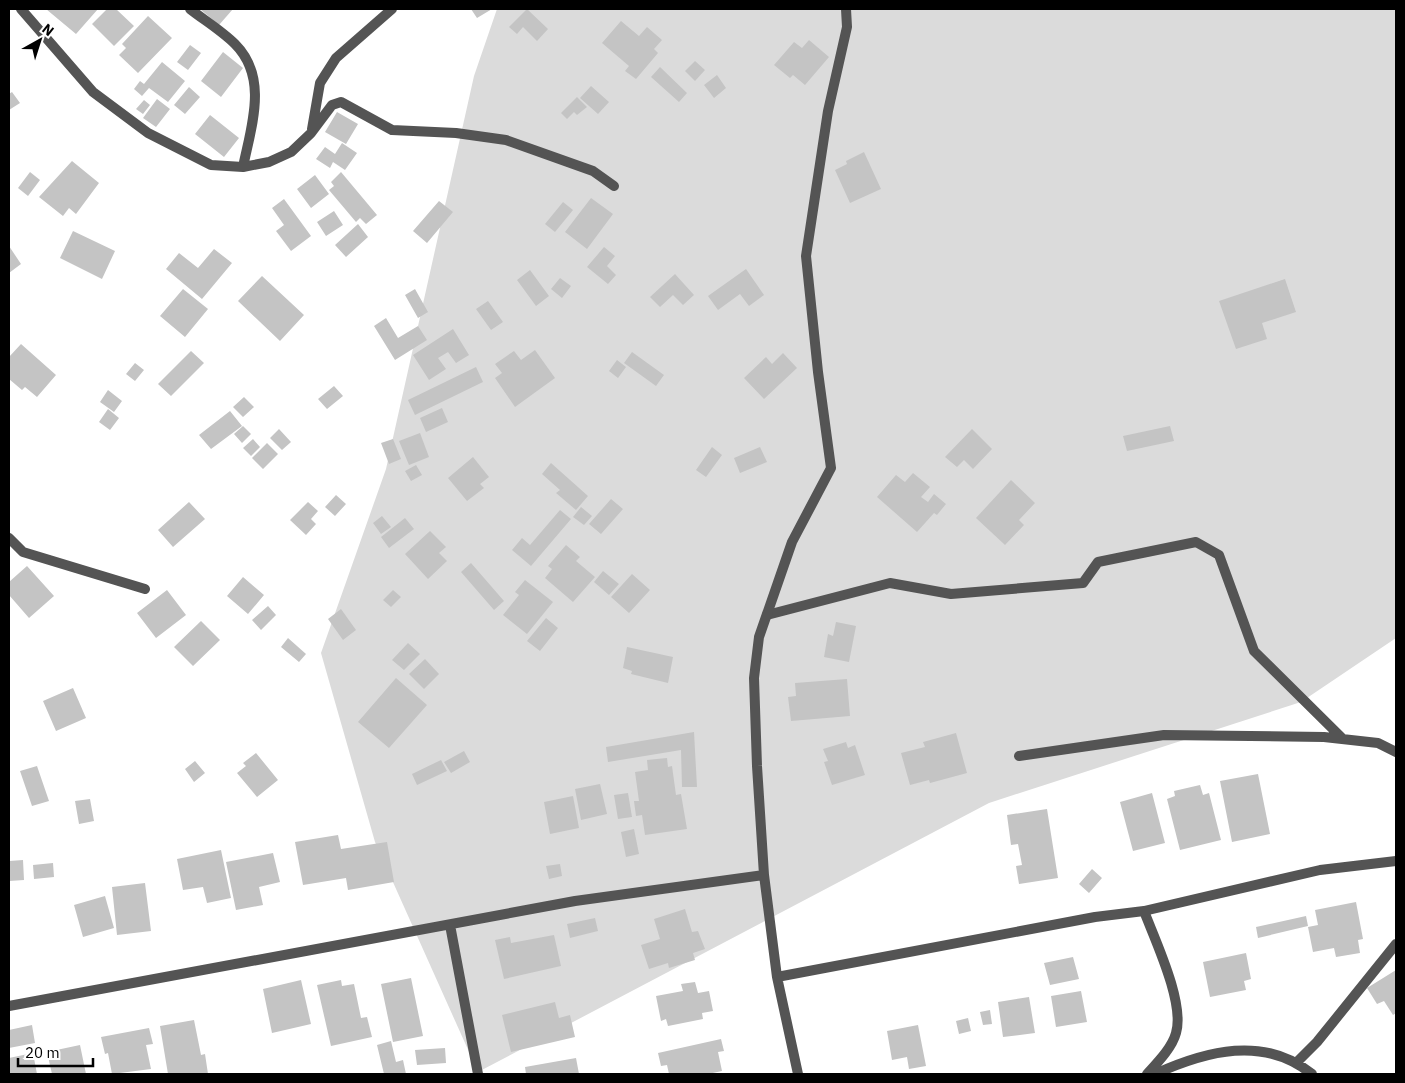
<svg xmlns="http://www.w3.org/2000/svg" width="1405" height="1083" font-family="'IBM Plex Sans',sans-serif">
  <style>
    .green { fill: #dbdbdb }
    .building { fill: #c4c4c4 }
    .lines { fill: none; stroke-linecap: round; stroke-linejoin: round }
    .lane { stroke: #545454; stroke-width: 10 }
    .street { stroke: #545454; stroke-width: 10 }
  </style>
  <rect width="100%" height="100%" fill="#fff"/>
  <!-- green -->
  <path class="green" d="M497,9h899v629l-95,64 -312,101 -511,269 -103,-230 -54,-189 65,-184 88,-393z"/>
  <!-- building -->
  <path class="building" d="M46,9h52l-22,25z
    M107,9h9l18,17 -20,20 -22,-22z
    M200,9h33l-14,16z
    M471,9h21l-15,9z
    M527,9l21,20 -11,12 -14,-14 -6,7 -8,-7z
    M148,16l24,22 -34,35 -19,-18 7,-7 -4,-4z
    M621,21l18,15 8,-9 15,13 -8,9 4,4 -22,26 -11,-8 4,-5 -27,-23z
    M809,40l20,17 -24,28 -12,-10 -3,3 -16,-13 20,-23 8,6z
    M190,45l11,8 -13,17 -11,-8z
    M223,52l20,16 -22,29 -20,-16z
    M695,61l10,9 -10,11 -10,-10z
    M162,62l23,19 -17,21 -19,-14 -7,8 -8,-7 6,-8 4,3z
    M660,67l27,26 -8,9 -28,-25z
    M717,75l9,13 -12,10 -10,-13z
    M591,86l18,16 -11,12 -18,-16z
    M189,87l11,10 -15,17 -11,-9z
    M12,92l8,11 -11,7v-16z
    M577,97l10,10 -10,8 -3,-3 -7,7 -6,-6z
    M157,99l13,10 -14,18 -13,-9z
    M144,100l6,5 -7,9 -7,-5z
    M337,112l21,12 -12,20 -21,-12z
    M210,115l29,23 -15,19 -29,-23z
    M342,143l15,10 -12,17 -12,-8 -3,6 -14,-9 9,-12 10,7z
    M864,152l17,37 -31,14 -15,-33 12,-6 -1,-3z
    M72,161l27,22 -23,31 -7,-6 -6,8 -24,-19z
    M30,172l10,8 -12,16 -10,-8z
    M341,172l36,43 -11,9 -6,-6 -4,4 -27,-32 5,-4 -3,-4z
    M315,175l14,19 -18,14 -14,-19z
    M591,198l22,16 -26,35 -22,-17z
    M284,199l27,37 -20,15 -15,-20 8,-6 -12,-17z
    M439,201l14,11 -26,31 -14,-12z
    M563,202l10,8 -18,22 -10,-8z
    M334,211l9,14 -17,11 -9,-14z
    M358,224l10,13 -22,20 -11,-12z
    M73,231l42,20 -13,28 -42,-21z
    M9,246l12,18 -12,9z
    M604,247l11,9 -8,10 9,9 -8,9 -21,-17z
    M214,249l18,14 -30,36 -36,-30 13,-16 19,15z
    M746,269l18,26 -15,11 -9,-12 -22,16 -10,-14z
    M530,270l19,26 -13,10 -19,-26z
    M675,274l19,21 -11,10 -10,-10 -13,12 -10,-10z
    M262,276l42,39 -24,26 -42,-40z
    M560,278l11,8 -9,12 -11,-9z
    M1285,279l11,33 -34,11 5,16 -31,10 -17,-48z
    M183,289l25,20 -23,28 -25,-21z
    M415,289l13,23 -10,6 -13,-23z
    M488,301l15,21 -12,8 -15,-21z
    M386,318l12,20 20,-12 9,14 -32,20 -21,-34z
    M453,329l16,26 -13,8 -8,-11 -10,6 8,11 -17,11 -16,-25z
    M21,344l35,31 -19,22 -12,-10 -3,3 -13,-11v-22z
    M535,350l20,28 -40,29 -20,-29 7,-5 -7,-9 19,-13 7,9z
    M191,351l13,12 -33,33 -13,-12z
    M632,352l32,23 -8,11 -32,-23z
    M783,353l14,15 -33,31 -20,-21 22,-21 6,7z
    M617,360l9,7 -8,11 -9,-7z
    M135,363l9,7 -9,11 -9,-7z
    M476,367l7,15 -68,33 -7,-15z
    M334,386l9,10 -16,13 -9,-10z
    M108,390l14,11 -8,11 -14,-10z
    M244,397l10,10 -11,10 -10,-10z
    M442,408l6,14 -22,10 -6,-14z
    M108,409l11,9 -9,12 -11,-8z
    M230,411l12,15 -31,23 -12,-14z
    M243,426l8,8 -9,9 -8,-9z
    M1170,426l4,15 -47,10 -4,-15z
    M279,429l12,13 -9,8 -12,-12z
    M972,429l20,20 -19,20 -9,-9 -7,7 -12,-10z
    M420,433l9,24 -20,8 -10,-24z
    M253,439l7,8 -9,9 -8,-8z
    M393,439l8,20 -12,5 -8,-21z
    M267,443l11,11 -15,15 -11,-11z
    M712,447l10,8 -16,22 -10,-7z
    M760,447l7,15 -27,11 -6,-15z
    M473,457l16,20 -9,7 4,4 -17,13 -19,-23z
    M551,463l37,33 -12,14 -20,-17 4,-3 -18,-16z
    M416,465l6,10 -11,6 -6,-10z
    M913,473l17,14 -9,10 7,5 6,-8 12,10 -9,11 -3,-2 -17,19 -40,-35 19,-22 9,7z
    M1011,480l24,23 -16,17 5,5 -19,20 -29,-27z
    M336,495l10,9 -11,12 -10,-9z
    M611,499l12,10 -22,25 -12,-10z
    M189,502l16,17 -32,28 -15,-17z
    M308,502l10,9 -7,8 5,5 -10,11 -16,-15z
    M581,507l11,9 -8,9 -11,-8z
    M560,510l11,9 -40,47 -19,-16 10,-12 8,7z
    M382,516l9,11 -10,7 -8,-11z
    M405,518l9,11 -25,19 -8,-11z
    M430,531l16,16 -7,6 8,8 -19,18 -23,-25z
    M566,545l14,12 -4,4 19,16 -22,25 -28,-24 7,-9 -4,-3z
    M471,563l33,38 -10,9 -33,-38z
    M27,566l27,30 -25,22 -20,-23v-13z
    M603,571l16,13 -10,11 -15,-13z
    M632,574l18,16 -21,23 -18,-16z
    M243,577l21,18 -16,19 -21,-18z
    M525,580l28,22 -26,32 -24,-19 16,-20 -4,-3z
    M167,590l19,25 -30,23 -19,-25z
    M393,590l8,7 -10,10 -8,-7z
    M268,606l8,9 -15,15 -9,-10z
    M341,609l15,21 -13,10 -15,-21z
    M546,618l12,10 -18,23 -13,-10z
    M201,621l19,19 -27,26 -19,-19z
    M836,622l20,4 -7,36 -25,-5 4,-23 5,2z
    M288,638l18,16 -7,8 -18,-15z
    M408,643l12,11 -16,16 -12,-10z
    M627,647l46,10 -5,26 -37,-9 1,-3 -9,-3z
    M425,659l14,15 -15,15 -15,-15z
    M396,678l31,27 -38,43 -31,-26z
    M847,679l3,37 -59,5 -3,-24 8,-1 -1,-13z
    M73,688l13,30 -30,13 -13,-30z
    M694,732l3,55h-15l-1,-37 -73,12 -2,-15z
    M956,733l11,40 -37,10 -1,-3 -19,5 -9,-32 24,-6 -2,-5z
    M846,742l2,6 7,-3 10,30 -33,10 -8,-23 4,-1 -5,-12z
    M464,751l6,11 -19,11 -7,-11z
    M256,753l22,27 -21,17 -20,-24 9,-7 -3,-3z
    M667,758l1,9 4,-1 4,29 5,-1 6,35 -42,6 -3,-20 -6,1 -2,-15h5l-4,-29 13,-2 -1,-10z
    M441,760l6,11 -30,14 -5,-11z
    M195,761l10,12 -11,9 -9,-13z
    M37,766l12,35 -17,5 -12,-35z
    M1258,774l12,60 -38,8 -12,-61z
    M600,784l7,30 -26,6 -6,-31z
    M1200,785l3,10 6,-2 12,47 -41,10 -13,-51 8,-3 -1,-5z
    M628,793l4,24 -14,2 -4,-24z
    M1152,793l13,50 -32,8 -13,-49z
    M573,796l6,32 -29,6 -6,-32z
    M90,799l4,22 -15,3 -4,-23z
    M1047,809l11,69 -39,6 -3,-18 6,-1 -4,-21 -7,1 -4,-30z
    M634,829l5,25 -13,3 -5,-25z
    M338,835l3,14 46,-7 7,40 -46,8 -2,-12 -43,7 -8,-43z
    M221,850l10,48 -24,5 -4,-16 -20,3 -6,-31z
    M273,853l7,29 -21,5 4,18 -27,5 -10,-48z
    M23,860l1,20 -15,1v-20z
    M53,863l1,14 -20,2 -1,-14z
    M560,864l2,12 -13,3 -3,-13z
    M1092,869l10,9 -13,15 -10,-9z
    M145,883l6,48 -34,4 -5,-48z
    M105,896l9,32 -31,9 -9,-32z
    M1356,902l7,37 -5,1 2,13 -24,4 -2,-9 -21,4 -5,-25 10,-2 -3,-15z
    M685,909l7,23 6,-1 7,18 -12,4 2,7 -26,8 -1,-5 -19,6 -8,-24 19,-6 -6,-20z
    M1306,916l2,10 -50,12 -2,-11z
    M595,918l3,13 -28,7 -3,-14z
    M554,935l7,31 -57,13 -9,-39 15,-3 1,6z
    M1246,953l5,26 -7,2 2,9 -36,7 -7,-35z
    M1073,957l6,22 -29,6 -6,-22z
    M1396,970v43l-3,2 -9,-14 -7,3 -10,-16z
    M411,978l12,58 -30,6 -12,-58z
    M301,980l10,44 -39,9 -9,-44z
    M341,980l1,6 12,-2 7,34 6,-1 5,20 -41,9 -14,-61z
    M695,982l3,11 11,-2 4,20 -11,2 1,6 -35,7 -2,-7 -5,2 -5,-25 27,-5 -2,-7z
    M1081,991l6,31 -31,5 -5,-31z
    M1029,997l6,36 -32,4 -5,-35z
    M555,1002l4,16 11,-3 5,22 -64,15 -9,-37z
    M990,1010l2,14 -9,1 -3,-13z
    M968,1018l3,13 -12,3 -3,-13z
    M194,1020l7,35 4,-1 3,20h-40l-8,-48z
    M32,1025l3,18 -26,5v-18z
    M918,1025l8,41 -17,3 -2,-12 -15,3 -5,-29z
    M149,1028l4,16 -7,1 5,24 -39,5 -4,-21 -3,1 -4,-17z
    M721,1039l3,12 -6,1 4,19 -14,3h-39l-2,-9 -6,1 -3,-13z
    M391,1041l5,21 7,-2 3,14h-22l-7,-29z
    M80,1045l6,29h-34l-5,-22z
    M445,1048l1,15 -29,2 -2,-15z
    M33,1053l4,21h-28v-16z
    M576,1058l3,16h-53l-1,-7z"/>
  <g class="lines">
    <!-- lane -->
    <path class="lane" d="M767,615l123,-32 61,11 132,-11 15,-21 98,-20 23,13 35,96 89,88
      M1019,756l145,-21 160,2 54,6 18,9"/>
    <!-- street -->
    <path class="street" d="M21,9l72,83 55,41 63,32 32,2 26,-5 22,-10 20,-19 21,-28 9,-3 51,28 64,3 50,7 87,31 21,15
      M190,9c14,11 32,22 45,35 34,34 16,83 8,123
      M312,129l8,-46 16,-25 56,-49
      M9,538l14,14 122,37
      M1144,911c11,29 41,92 32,122 -4,15 -19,30 -29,41
      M450,925l28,149
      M777,977l318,-60 49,-6 176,-41 76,-9
      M9,1006l566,-105 189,-26
      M1297,1062l20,-20 79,-98
      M798,1074l-21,-97 -13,-102 -7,-109 -3,-88 5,-41 33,-95 39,-74 -13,-96 -12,-116 22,-145 19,-84 -1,-18
      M1155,1074c51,-23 109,-39 157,0"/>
  </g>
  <!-- border -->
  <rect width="1405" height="1083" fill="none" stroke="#000000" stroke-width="20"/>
  <!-- north arrow -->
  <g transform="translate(40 40) rotate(39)" stroke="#ffffff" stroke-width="4" paint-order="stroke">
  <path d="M0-4L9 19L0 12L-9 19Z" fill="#000000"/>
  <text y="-8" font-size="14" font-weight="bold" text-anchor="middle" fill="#000000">N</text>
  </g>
  <!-- scale -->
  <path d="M18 1058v8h75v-8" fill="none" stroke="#000000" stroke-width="2.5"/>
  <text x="25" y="1058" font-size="15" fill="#000000" stroke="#ffffff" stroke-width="4" paint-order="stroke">20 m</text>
</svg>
